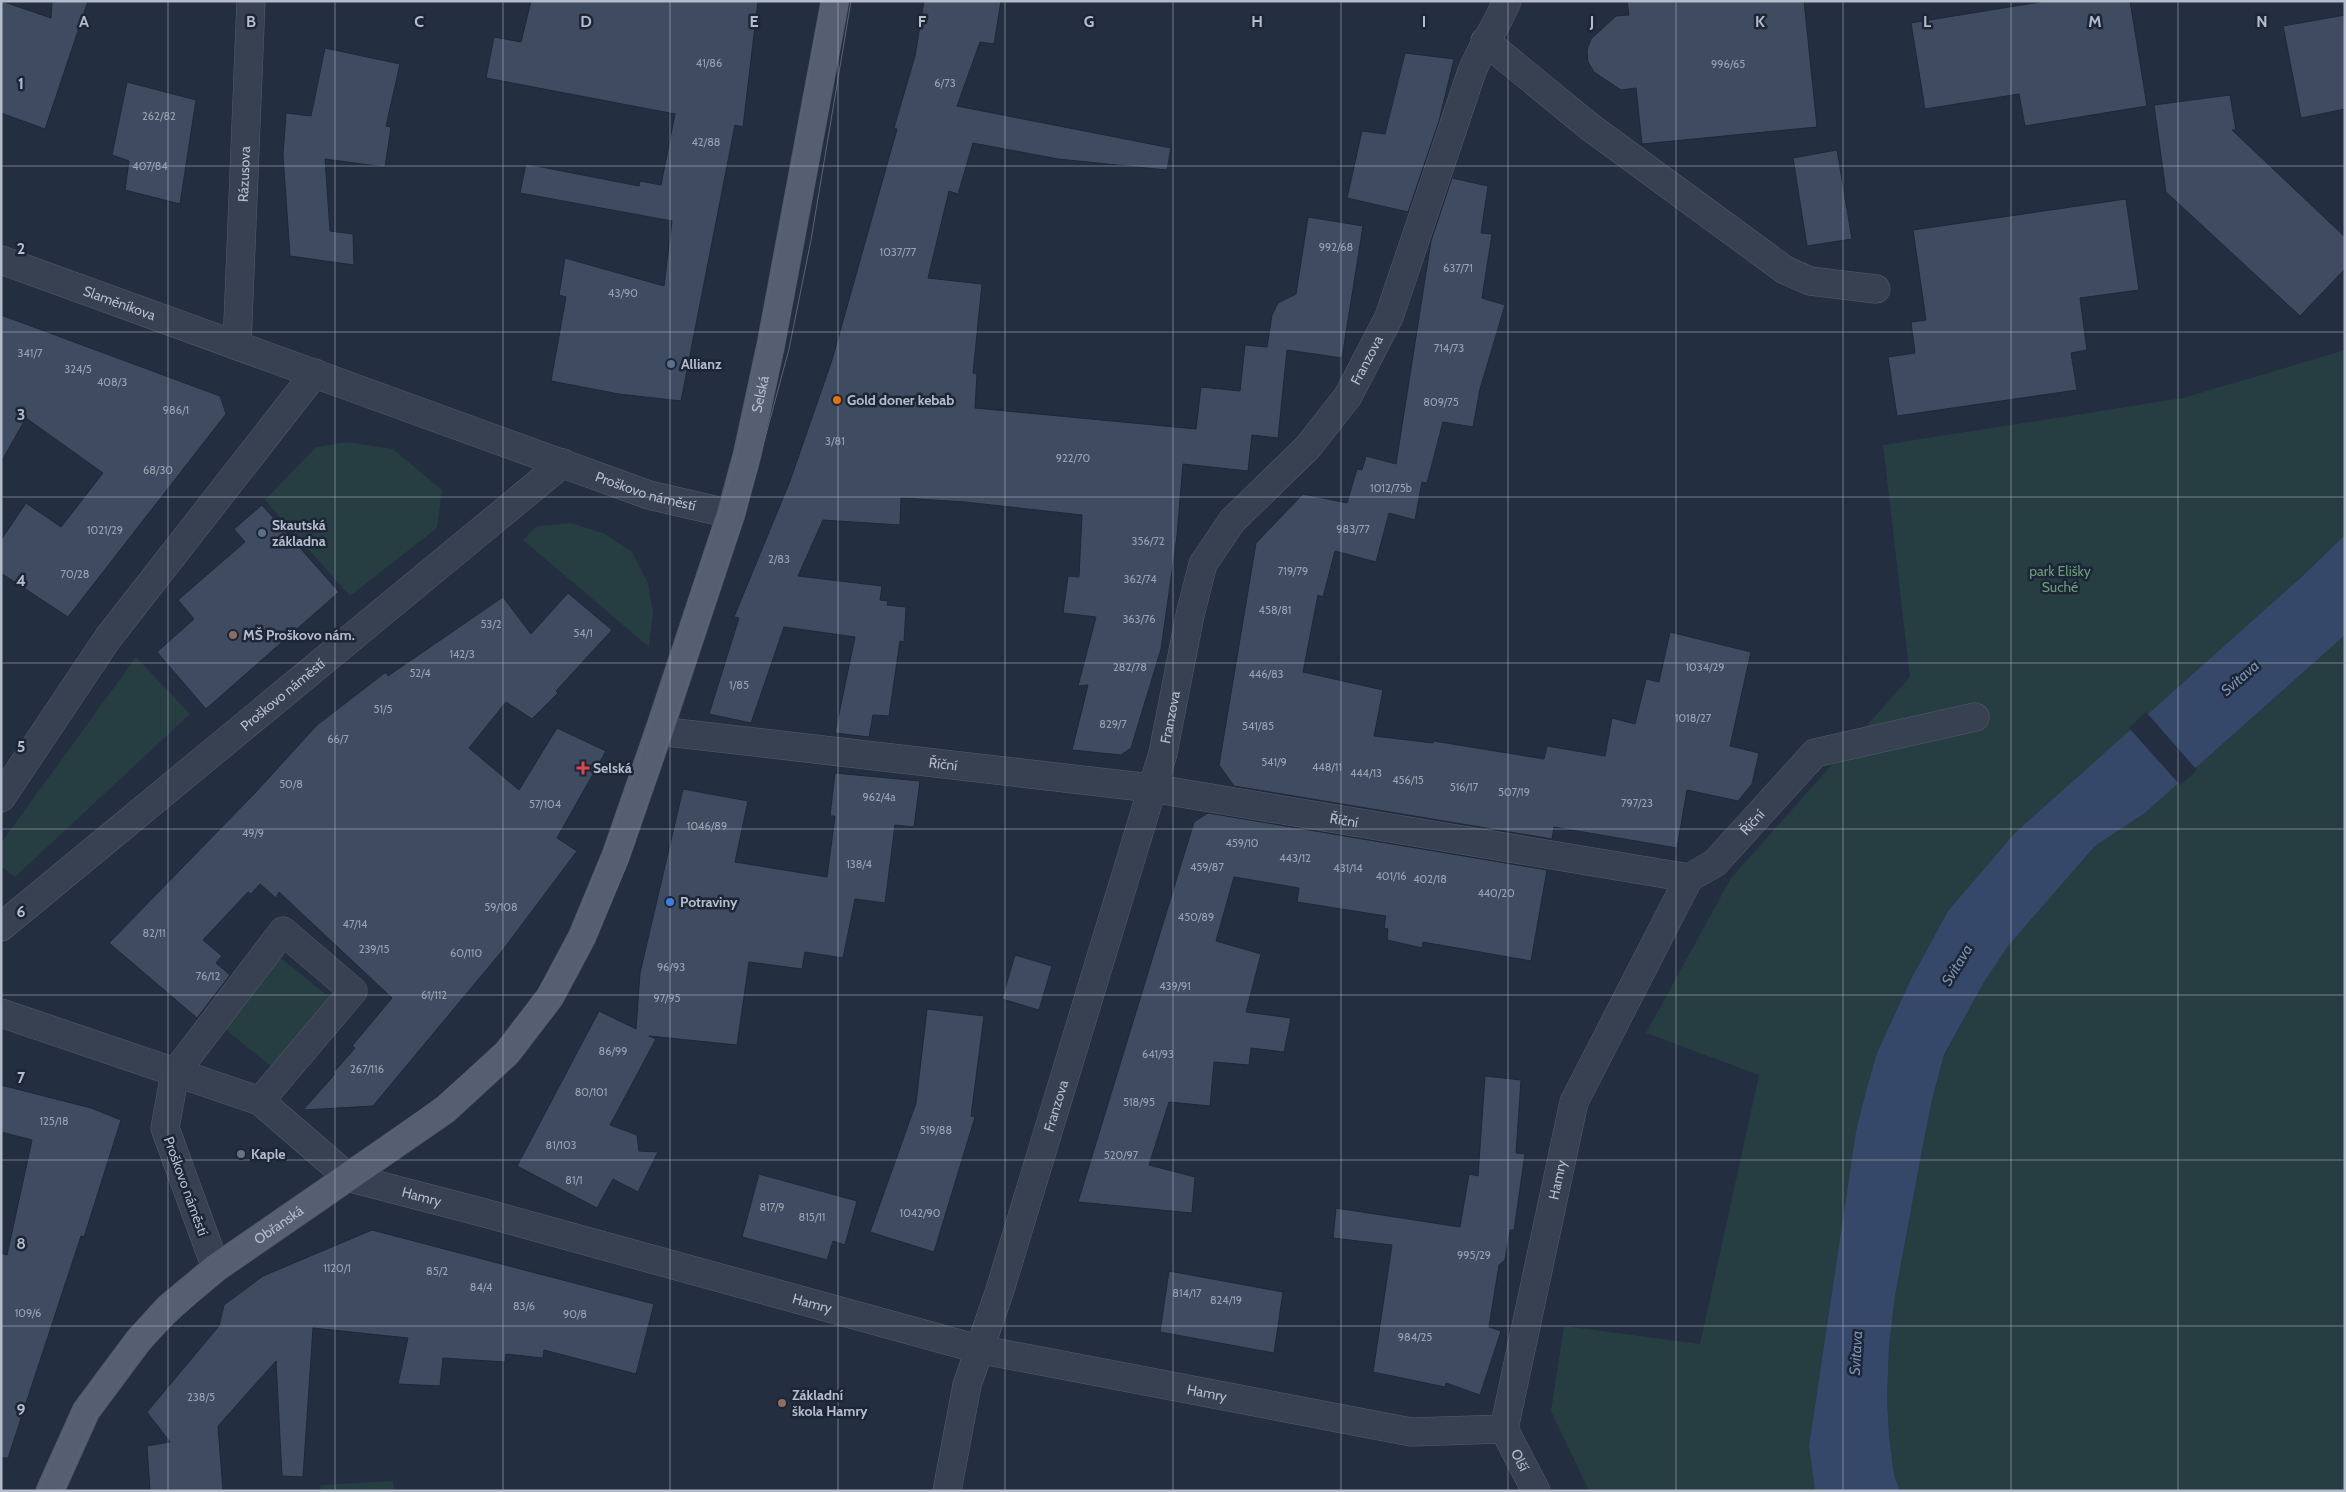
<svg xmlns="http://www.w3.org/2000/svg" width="2346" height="1492" font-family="Cabin,sans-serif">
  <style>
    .green { fill: #263d42 }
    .water { fill: #364869 }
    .pier { fill: #232e41 }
    .building { fill: #3f4b61; stroke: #1f2838 }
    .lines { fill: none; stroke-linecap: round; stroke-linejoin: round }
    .minor-casing { stroke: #535c6b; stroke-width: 29 }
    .major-casing { stroke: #414a5a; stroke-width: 29 }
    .minor { stroke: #384151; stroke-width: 28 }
    .major { stroke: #565f71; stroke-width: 28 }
    .tram { stroke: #5a6478; stroke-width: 1 }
    .grid { fill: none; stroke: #b4bccb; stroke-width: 1; stroke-opacity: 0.55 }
    .service-dot { fill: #5c6f8a; stroke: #1d2636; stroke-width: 2 }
    .food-dot { fill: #e8710a; stroke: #1d2636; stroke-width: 2 }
    .education-dot { fill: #8d6e63; stroke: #1d2636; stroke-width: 2 }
    .health-dot { fill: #e0444e; stroke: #1d2636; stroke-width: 2 }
    .shop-dot { fill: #3f7fe0; stroke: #1d2636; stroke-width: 2 }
    .worship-dot { fill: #6b7280; stroke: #1d2636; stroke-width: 2 }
    .labels { text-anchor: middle; stroke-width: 5; stroke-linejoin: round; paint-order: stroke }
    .number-label { font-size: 11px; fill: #97a0b0 }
    .street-label { font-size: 14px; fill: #b4bccb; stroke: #1d2636 }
    .poi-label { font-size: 14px; font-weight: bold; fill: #b4bccb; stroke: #1d2636; text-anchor: start }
    .park-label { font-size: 14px; fill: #6a9e79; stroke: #1d2636 }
    .water-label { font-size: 15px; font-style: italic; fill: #7a8fb4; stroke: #1d2636 }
    .grid-label { font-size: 16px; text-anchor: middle; font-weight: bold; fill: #b4bccb; stroke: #1d2636; stroke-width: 5; stroke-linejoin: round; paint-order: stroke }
  </style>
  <rect width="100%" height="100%" fill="#232e41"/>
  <!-- green -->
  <path class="green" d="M2345,350v185l-397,376 -38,70 -33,72 -11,38 -10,40 -47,315 6,45h-226l-38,-80 13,-85 136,18 59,-269 -113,-42 85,-155 179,-201 -27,-232 300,-47z
    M347,442l46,7 49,41 -5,38 -87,68 -85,-96 51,-53z
    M571,523l34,11 27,18 16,31 5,30 -4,34 -126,-107 14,-14z
    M2345,635v856h-445l-6,-16 -5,-39 -2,-38 2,-52 6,-50 28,-151 9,-45 12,-44 40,-74 24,-36 87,-100 50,-33z
    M136,657l54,57 -175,163 -14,-11v-23z
    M277,955l56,45 -56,71 -56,-45z
    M393,1481l1,10h-73l-1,-6z"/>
  <!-- water -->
  <path class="water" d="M2345,535v100l-200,178 -50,33 -87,100 -24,36 -40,73 -12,45 -9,45 -28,151 -6,50 -2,52 2,38 5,39 6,16h-85l-6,-45 47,-315 10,-40 11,-38 33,-72 38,-70 67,-78 282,-252z"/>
  <!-- pier -->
  <path class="pier" d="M2146,712l51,58 -17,15 -51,-57z"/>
  <!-- building -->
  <path class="building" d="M1,1l50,17 1,-17h36l-43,128 -44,-16z
    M531,1h227l-15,126 -8,-2 -54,276 -62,-7 -68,-13 15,-84 -7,-2 6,-37 99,28 8,-65 -152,-28 6,-29 113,22 1,-5 21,4 14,-71 -189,-36 8,-41 27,5z
    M924,1h77l-7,43 -14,-2 -23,64 214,42 -4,22 -109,-11 -85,-16 -15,51 -9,-3 -21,87 54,6 -9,89 4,1 -2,34 221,21 5,-42 39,4 5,-46 22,2 5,-32 6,-12 18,-9 12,-77 55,9 -21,132 -55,-8 -9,88 -26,-3 -4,36 -65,-7 -6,72 -16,113 -30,99 -10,7 -49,-5 16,-65 -10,1 18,-69 -33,-4 5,-37 11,1 3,-62 -117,-13 -64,-4 -1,27 -77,-5 -25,56 84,10 -2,14 8,1 -1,4 19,2 -2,35 -4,-1 -11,75 -16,-1 -4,22 -34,-4 20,-96 -71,-10 -33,96 -42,-9 30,-96 -5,-1 56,-136 42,-121 65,-231 -3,-1 21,-72z
    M1627,1h177l13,126 -175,17 -6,-56 -15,2 -27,-18 -6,-10 -1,-12 4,-11 25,-23 13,-1z
    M2046,1h84l17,105 -122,20 -6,-32 -94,15 -14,-86z
    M2345,15v94l-44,9 -18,-92z
    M325,48l75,16 -14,62 5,1 -6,40 -60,-8 5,72 23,3 1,31 -64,-9 -7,-101 3,-42 25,3z
    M1405,53l49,6 -15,62 -31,91 -61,-14 15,-67 23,3z
    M127,82l69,18 -16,104 -55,-14 4,-29 -17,-6z
    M2230,95l6,35h-4l113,107v32l-45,47 -134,-124 -12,-87z
    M1837,150l15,89 -45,7 -14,-88z
    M1452,178l36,8 -7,47 11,1 -10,64 23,7 -25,84 -7,38 -30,-5 -16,61 -5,-1 -7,38 -26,-7 -13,49 -41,-11 -12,46 -5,-2 -15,77 80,18 -9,46 59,7 1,-2 110,18 3,-13 58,10 7,-38 23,6 11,-45 13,3 11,-50 81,20 -21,94 29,7 -7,31 -14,17 -51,-11 -10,58 -123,-21 -2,12 -318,-53 -15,-21 37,-222 47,-49 44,9 10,-34 5,1 4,-14 30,8 35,-223z
    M2126,199l13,91 -59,8 7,52 -16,3 6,37 -180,26 -9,-59 27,-4 -4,-31 15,-2 -13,-90z
    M1,315l219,81 6,18 -158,203 -67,-44v-33l25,-37 35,24 42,-54 -77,-55 -25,44z
    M262,505l77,87 -133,117 -49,-57 37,-33 -16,-19 67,-58 -11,-13z
    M568,593l44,37 -56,61 2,2 -26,26 -26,-17 -37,46 50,42 38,-62 49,23 -49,87 20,13 -75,100 -129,155 -70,4 32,-36 -2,-1 22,-25 -3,-2 40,-48 -113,-106 -3,6 -16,-14 -9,10 -3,-2 -45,48 19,16 -6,7 14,12 -33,43 -88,-75 146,-150 62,-68 69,-53 2,4 115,-79 28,37z
    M835,773l85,8 -6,46 -19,-2 -10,78 -30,-4 -12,59 -38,-6 -3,17 -53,-7 -12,83 -88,-9 7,3 -46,86 27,10 2,16 19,1 -20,40 -25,-13 -16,29 -80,-42 82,-155 37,18 4,-56 43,-184 65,12 -13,61 92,15 8,-61h-5z
    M1208,813l339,57 -16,91 -108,-19 -1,6 -35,-8 1,-11 -4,-1 2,-12 -89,-14 2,-14 -65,-11 -18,64 45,13 -15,58 45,6 -7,34 -33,-4 -2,17 -35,-3 -4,44 -41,-4 -20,63 46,12 -3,36 -114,-11 116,-380z
    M1015,955l37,11 -13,44 -37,-11z
    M927,1009l57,7 -13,100 4,1 -41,135 -64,-20 46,-129z
    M1485,1076l36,4 -5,73 9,1 -11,76h-4l-5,30 -6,5 -10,62 12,4 -21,64 -34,-12 -1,4 -72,-15 19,-127 -59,-7 3,-30 124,19 9,-53 9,2z
    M1,1085l90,23 30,12 -37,117 -3,-1 -73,222h-7v-205l6,2 25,-115 -31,-8z
    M759,1174l98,27 -12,44 -12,-4 -6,19 -85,-23z
    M372,1230l282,74 -18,70 -92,-24 -1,8 -37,-4 -1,8 -62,-4 -3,28 -42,-2 10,-46 -95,-10 -10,149 -21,-1 -6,-115 -58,65 5,65h-73l-3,-45 23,-4 -23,-30 72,-86 5,-21 39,-29z
    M1169,1271l114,21 -9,61 -114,-21z"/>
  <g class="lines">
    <defs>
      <g id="minor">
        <path d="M1485,41l105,86 195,143 25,11 66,8"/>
        <path id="s1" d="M1,260l648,235 82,19"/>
        <path id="s2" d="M237,346l14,-345"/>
        <path id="s3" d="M659,731l492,57 538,90 26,-15 100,-110 160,-36"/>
        <path d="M1,798l107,-160 207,-265"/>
        <path id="s4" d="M1,927l562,-464"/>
        <path id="s5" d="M1,1013l259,88 88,76 14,4 119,31 497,137 433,83 93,-3"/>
        <path d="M216,1268l-51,-140 10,-55 108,-142 70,60 -93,110"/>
        <path id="s6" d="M1504,1429l70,-327 115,-224"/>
        <path id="s7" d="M1504,1429l32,62"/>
        <path id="s8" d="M947,1491l20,-106 32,-92 164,-540 27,-138 13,-51 29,-43 76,-74 40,-51 41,-79 83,-246c10,-24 25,-46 35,-70"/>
      </g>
      <g id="major">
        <path id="s9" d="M50,1491l36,-80 52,-70 30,-33 48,-40 229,-158 62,-57 43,-56 32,-60 34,-82 43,-124 72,-217 16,-59 24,-111 64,-343"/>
      </g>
    </defs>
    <!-- minor casing -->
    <use href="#minor" class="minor-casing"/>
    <!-- major casing -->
    <use href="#major" class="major-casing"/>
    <!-- minor -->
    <use href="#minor" class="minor"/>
    <!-- major -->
    <use href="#major" class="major"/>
    <!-- tram -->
    <path class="tram" d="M38,1491l37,-83 50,-70 36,-37 51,-43 127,-89 98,-71 63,-56 38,-51 34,-60 59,-148 89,-273 16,-54 24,-114 62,-341
      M62,1491l34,-74 48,-67 81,-74 233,-161 62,-58 44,-61 31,-57 32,-75 117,-348 45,-167 22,-109 40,-239"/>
  </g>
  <!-- grid -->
  <path class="grid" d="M168,1v1490M335,1v1490M503,1v1490M670,1v1490M838,1v1490M1005,1v1490M1173,1v1490M1341,1v1490M1508,1v1490M1676,1v1490M1843,1v1490M2011,1v1490M2178,1v1490M1,166h2344M1,332h2344M1,497h2344M1,663h2344M1,829h2344M1,995h2344M1,1160h2344M1,1326h2344"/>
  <!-- markers -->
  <g class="service-dot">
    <circle cx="671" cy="364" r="5"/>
    <circle cx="262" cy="533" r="5"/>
  </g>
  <circle class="food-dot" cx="837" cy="400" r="5"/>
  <g class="education-dot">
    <circle cx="233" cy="635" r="5"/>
    <circle cx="782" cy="1403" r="5"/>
  </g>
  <path class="health-dot" d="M580.5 760.5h5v5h5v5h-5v5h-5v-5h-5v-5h5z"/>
  <circle class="shop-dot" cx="670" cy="902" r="5"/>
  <circle class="worship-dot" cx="241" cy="1154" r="5"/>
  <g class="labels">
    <!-- number labels -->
    <g class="number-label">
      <text x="709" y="67">41/86</text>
      <text x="1728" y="68">996/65</text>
      <text x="945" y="87">6/73</text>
      <text x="159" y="120">262/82</text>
      <text x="706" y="146">42/88</text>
      <text x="150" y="170">407/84</text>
      <text x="1336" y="251">992/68</text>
      <text x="898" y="256">1037/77</text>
      <text x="1458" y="272">637/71</text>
      <text x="623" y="297">43/90</text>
      <text x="1449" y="352">714/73</text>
      <text x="30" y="357">341/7</text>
      <text x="78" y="373">324/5</text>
      <text x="112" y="386">408/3</text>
      <text x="1441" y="406">809/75</text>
      <text x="176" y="414">986/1</text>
      <text x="835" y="445">3/81</text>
      <text x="1073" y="462">922/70</text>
      <text x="158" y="474">68/30</text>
      <text x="1391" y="492">1012/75b</text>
      <text x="1353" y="533">983/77</text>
      <text x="105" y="534">1021/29</text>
      <text x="1148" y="545">356/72</text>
      <text x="779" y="563">2/83</text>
      <text x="1293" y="575">719/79</text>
      <text x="75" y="578">70/28</text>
      <text x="1140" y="583">362/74</text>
      <text x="1275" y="614">458/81</text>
      <text x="1139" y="623">363/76</text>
      <text x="491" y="628">53/2</text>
      <text x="583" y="637">54/1</text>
      <text x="462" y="658">142/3</text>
      <text x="1130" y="671">282/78</text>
      <text x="1705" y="671">1034/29</text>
      <text x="420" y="677">52/4</text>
      <text x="1266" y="678">446/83</text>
      <text x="739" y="689">1/85</text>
      <text x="383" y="713">51/5</text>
      <text x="1693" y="722">1018/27</text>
      <text x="1113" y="728">829/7</text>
      <text x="1258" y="730">541/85</text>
      <text x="338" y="743">66/7</text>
      <text x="1274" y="766">541/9</text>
      <text x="1327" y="771">448/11</text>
      <text x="1366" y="777">444/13</text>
      <text x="1408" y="784">456/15</text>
      <text x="291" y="788">50/8</text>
      <text x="1464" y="791">516/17</text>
      <text x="1514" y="796">507/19</text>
      <text x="879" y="801">962/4a</text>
      <text x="1637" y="807">797/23</text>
      <text x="545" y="808">57/104</text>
      <text x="707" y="830">1046/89</text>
      <text x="253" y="837">49/9</text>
      <text x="1242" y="847">459/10</text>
      <text x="1295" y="862">443/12</text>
      <text x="859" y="868">138/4</text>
      <text x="1207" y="871">459/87</text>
      <text x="1348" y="872">431/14</text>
      <text x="1391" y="880">401/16</text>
      <text x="1430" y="883">402/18</text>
      <text x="1496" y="897">440/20</text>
      <text x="501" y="911">59/108</text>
      <text x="1196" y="921">450/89</text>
      <text x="355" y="928">47/14</text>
      <text x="154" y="937">82/11</text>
      <text x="374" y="953">239/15</text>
      <text x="466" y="957">60/110</text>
      <text x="671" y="971">96/93</text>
      <text x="208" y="980">76/12</text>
      <text x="1175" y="990">439/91</text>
      <text x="434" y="999">61/112</text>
      <text x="667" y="1002">97/95</text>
      <text x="613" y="1055">86/99</text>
      <text x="1158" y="1058">641/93</text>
      <text x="367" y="1073">267/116</text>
      <text x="591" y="1096">80/101</text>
      <text x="1139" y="1106">518/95</text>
      <text x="54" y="1125">125/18</text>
      <text x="936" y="1134">519/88</text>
      <text x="561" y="1149">81/103</text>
      <text x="1121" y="1159">520/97</text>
      <text x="574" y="1184">81/1</text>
      <text x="772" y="1211">817/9</text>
      <text x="920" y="1217">1042/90</text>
      <text x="812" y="1221">815/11</text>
      <text x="1474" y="1259">995/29</text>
      <text x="337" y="1272">1120/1</text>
      <text x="437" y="1275">85/2</text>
      <text x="481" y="1291">84/4</text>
      <text x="1187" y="1297">814/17</text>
      <text x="1226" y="1304">824/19</text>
      <text x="524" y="1310">83/6</text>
      <text x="28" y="1317">109/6</text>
      <text x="575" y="1318">90/8</text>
      <text x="1415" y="1341">984/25</text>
      <text x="201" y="1401">238/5</text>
    </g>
    <!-- street labels -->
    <g class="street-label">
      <text dy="5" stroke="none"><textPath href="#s2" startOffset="172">Rázusova</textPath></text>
      <text dy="5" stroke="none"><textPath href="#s1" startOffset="126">Slaměníkova</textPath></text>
      <text dy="5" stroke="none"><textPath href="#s8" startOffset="1226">Franzova</textPath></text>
      <text dy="5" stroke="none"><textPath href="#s9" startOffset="1355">Selská</textPath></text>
      <text dy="5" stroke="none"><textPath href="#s1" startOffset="685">Proškovo náměstí</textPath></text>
      <text dy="5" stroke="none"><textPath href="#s4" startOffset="365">Proškovo náměstí</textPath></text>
      <text dy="5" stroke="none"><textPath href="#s8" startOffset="806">Franzova</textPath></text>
      <text dy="5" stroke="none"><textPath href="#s3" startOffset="286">Říční</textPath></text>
      <text dy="5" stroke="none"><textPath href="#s3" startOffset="691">Říční</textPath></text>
      <text dy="5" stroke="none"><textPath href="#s3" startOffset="1126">Říční</textPath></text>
      <text dy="5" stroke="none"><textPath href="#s8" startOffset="401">Franzova</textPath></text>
      <text dy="5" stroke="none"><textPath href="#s6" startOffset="255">Hamry</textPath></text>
      <text transform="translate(186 1186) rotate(70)" y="5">Proškovo náměstí</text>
      <text dy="5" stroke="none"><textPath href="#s5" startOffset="466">Hamry</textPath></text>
      <text dy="5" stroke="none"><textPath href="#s9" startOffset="358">Obřanská</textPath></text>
      <text dy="5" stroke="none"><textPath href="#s5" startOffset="871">Hamry</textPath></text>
      <text dy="5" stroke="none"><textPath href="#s5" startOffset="1276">Hamry</textPath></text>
      <text dy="5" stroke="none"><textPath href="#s7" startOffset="35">Olší</textPath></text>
    </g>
    <!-- poi labels -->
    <g class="poi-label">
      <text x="681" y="369">Allianz</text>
      <text x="847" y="405">Gold doner kebab</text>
      <text x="272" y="530">Skautská<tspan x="272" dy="16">základna</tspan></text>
      <text x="243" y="640">MŠ Proškovo nám.</text>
      <text x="593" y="773">Selská</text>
      <text x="680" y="907">Potraviny</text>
      <text x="251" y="1159">Kaple</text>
      <text x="792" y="1400">Základní<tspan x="792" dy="16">škola Hamry</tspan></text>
    </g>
    <!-- park labels -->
    <g class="park-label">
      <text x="2060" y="576">park Elišky<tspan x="2060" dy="16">Suché</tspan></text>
    </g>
    <!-- water labels -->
    <g class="water-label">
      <text transform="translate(2240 678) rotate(-41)" y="5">Svitava</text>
      <text transform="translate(1957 965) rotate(-59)" y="5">Svitava</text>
      <text transform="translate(1856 1353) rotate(-87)" y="5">Svitava</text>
    </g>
  </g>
  <g class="grid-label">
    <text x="84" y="27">A</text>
    <text x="251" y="27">B</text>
    <text x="419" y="27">C</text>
    <text x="586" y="27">D</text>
    <text x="754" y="27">E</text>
    <text x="922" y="27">F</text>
    <text x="1089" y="27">G</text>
    <text x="1257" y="27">H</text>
    <text x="1424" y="27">I</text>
    <text x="1592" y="27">J</text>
    <text x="1760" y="27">K</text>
    <text x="1927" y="27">L</text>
    <text x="2095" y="27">M</text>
    <text x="2262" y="27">N</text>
    <text x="21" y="89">1</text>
    <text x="21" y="254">2</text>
    <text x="21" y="420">3</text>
    <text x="21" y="586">4</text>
    <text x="21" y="752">5</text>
    <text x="21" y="917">6</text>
    <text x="21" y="1083">7</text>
    <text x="21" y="1249">8</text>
    <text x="21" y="1415">9</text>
  </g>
  <!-- border -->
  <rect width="2346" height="1492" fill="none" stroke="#b4bccb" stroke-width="5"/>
</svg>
